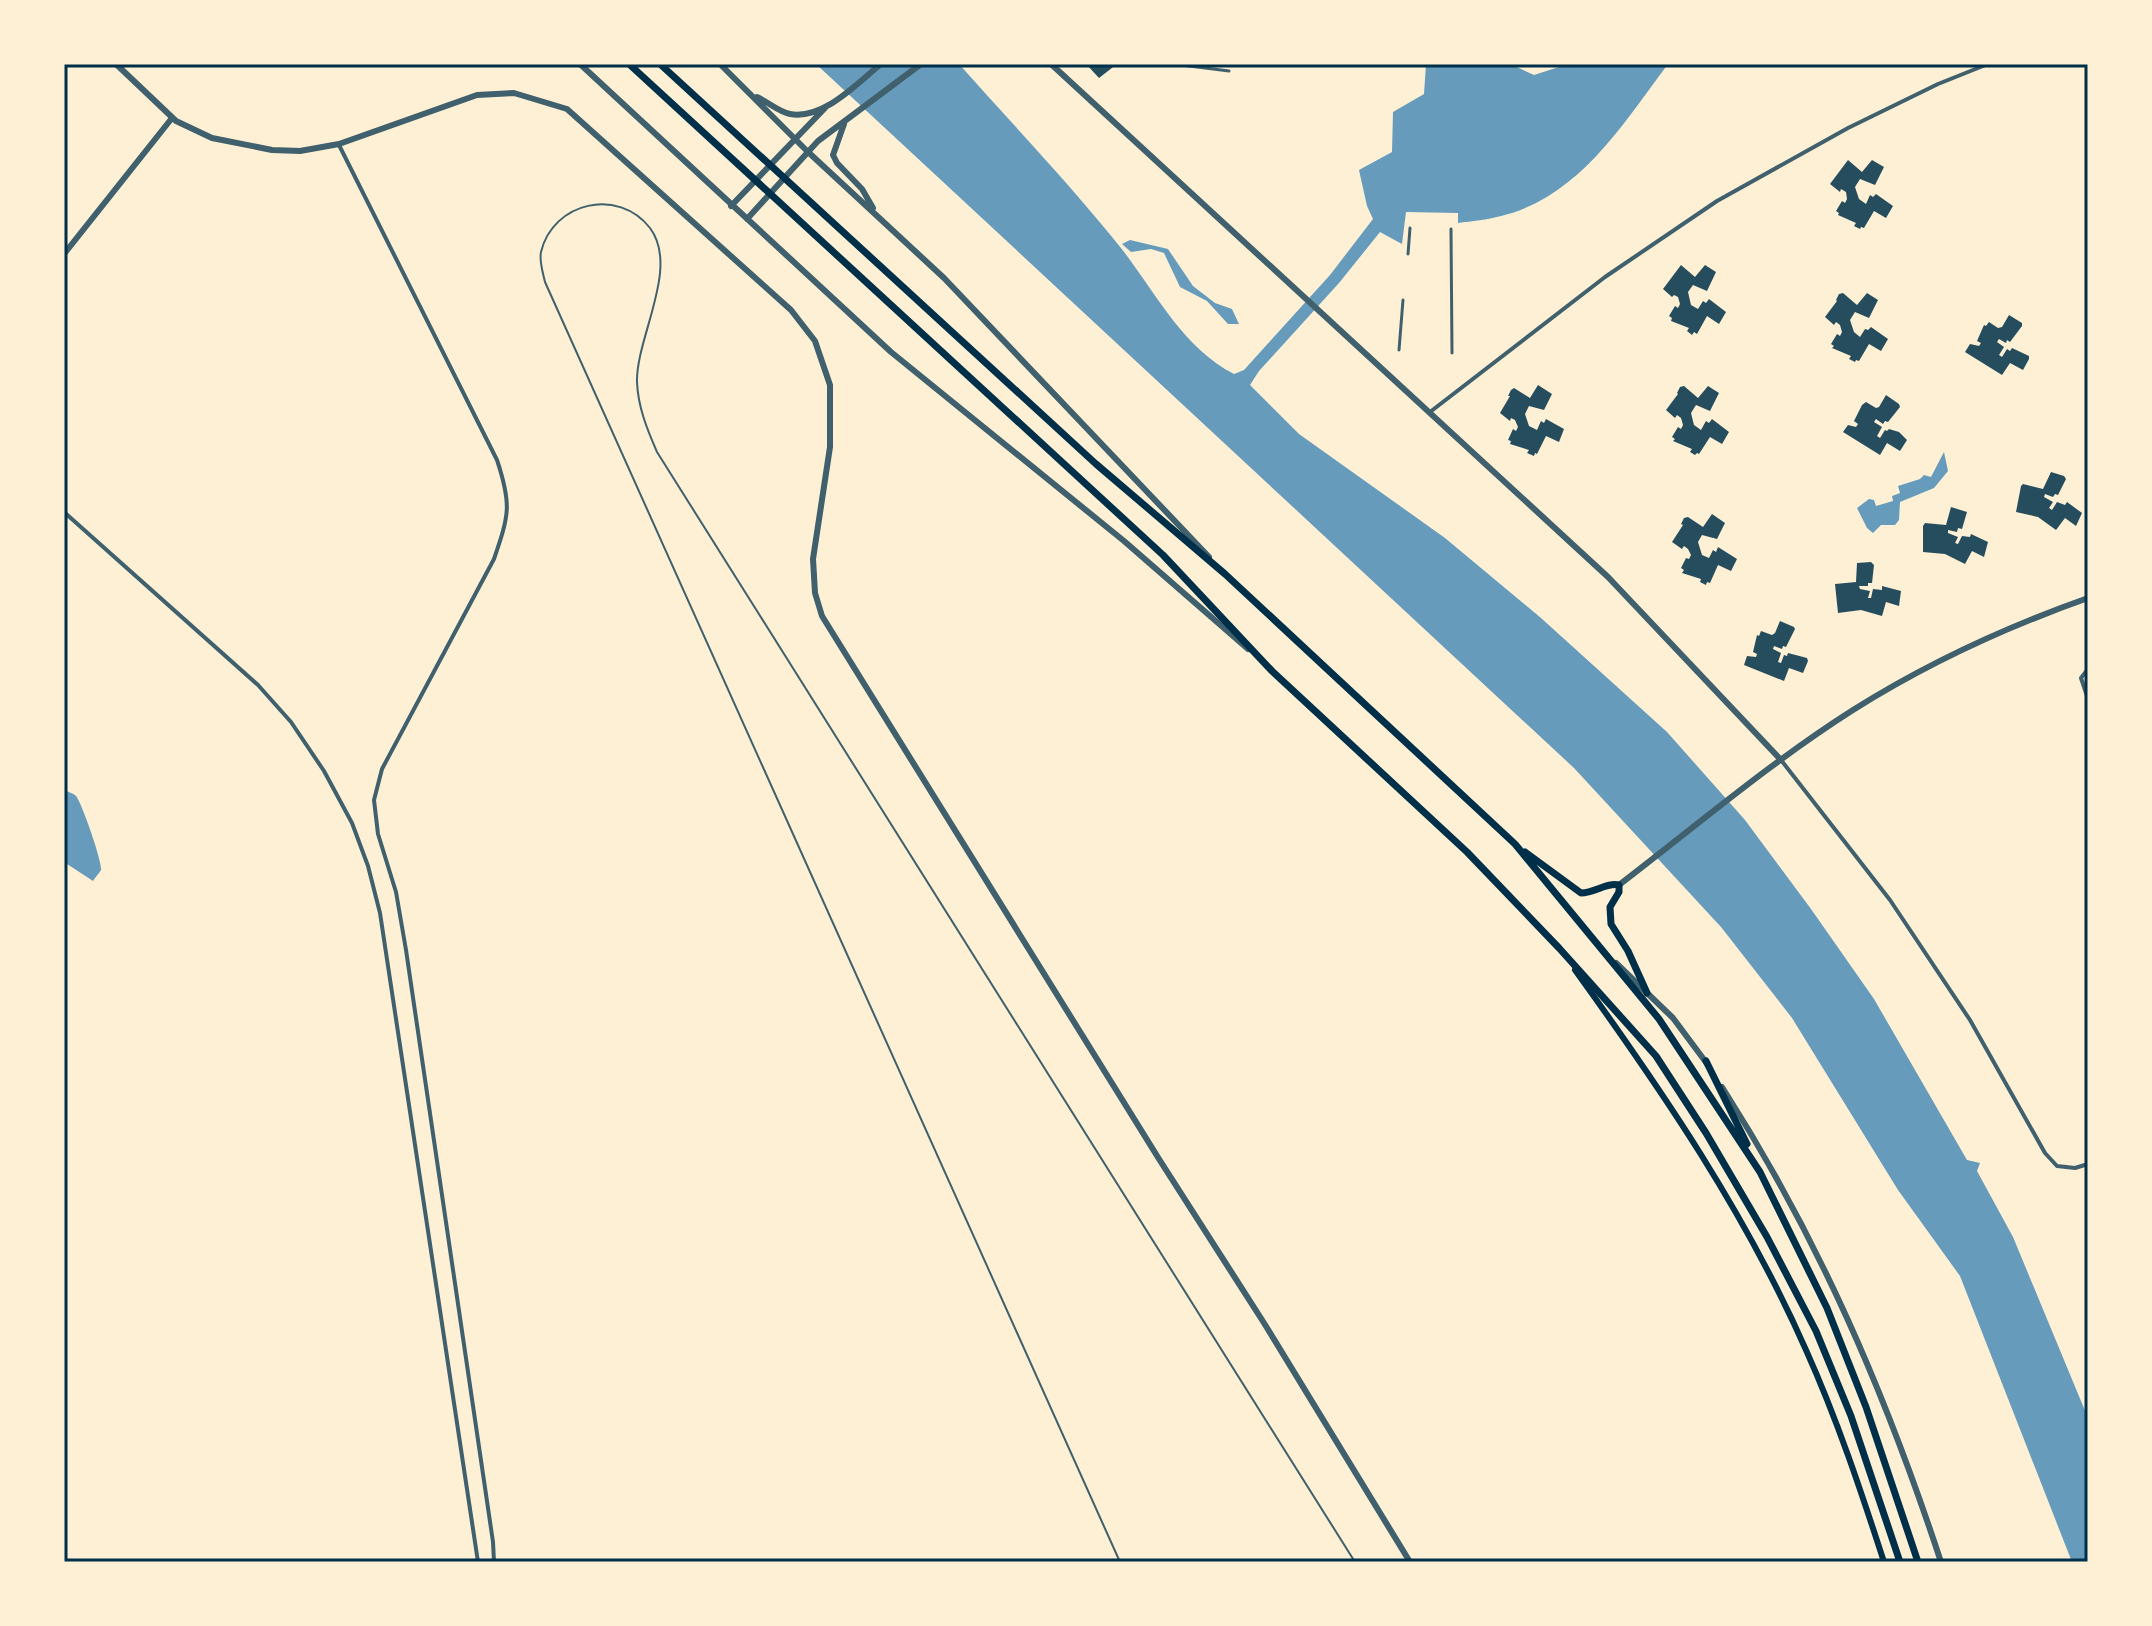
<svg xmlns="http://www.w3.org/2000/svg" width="2152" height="1626" font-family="Lato,sans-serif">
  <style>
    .water { fill: #669bbc }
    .building { fill: #264d5e }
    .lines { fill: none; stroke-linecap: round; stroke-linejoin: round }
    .service { stroke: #3f606c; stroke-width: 2 }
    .pedestrian { stroke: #3f606c; stroke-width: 3 }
    .minor { stroke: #3f606c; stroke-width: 4 }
    .tertiary { stroke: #3f606c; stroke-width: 6 }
    .secondary { stroke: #003049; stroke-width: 6 }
    .trunk { stroke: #003049; stroke-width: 7 }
    .neatline { fill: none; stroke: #003049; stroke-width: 3 }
  </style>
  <rect width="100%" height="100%" fill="#fdf0d5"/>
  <!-- water -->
  <path class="water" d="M816,64h143c54,61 111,120 162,184 35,45 61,99 113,126l10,-4 86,-95 43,-56 -6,-13 -8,-36 33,-18 1,-40 31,-18 2,-30h84l24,11 34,-11h100c-45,60 -89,133 -167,152 -14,4 -29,5 -43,7v-10l-52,-1 -4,32 -22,-12 -41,51 -80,88 -9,14 49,49 146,104 96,80 126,114 78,88 66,89 63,90 93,161 13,3 -3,8 36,66 75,181v144h-16l-112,-286 -62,-86 -106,-172 -71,-91 -147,-159z
    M1130,240l38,9 25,37 22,17 17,6 7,15h-11l-21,-23 -27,-14 -16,-34 -13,-4 -20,3 -9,-8z
    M1944,452l4,19 -14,17 -34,14 -1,18 -4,5h-14l-8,8 -6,-5 -10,-20 12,-9 5,1 2,6 17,-5 -1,-5 8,-3 -2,-7 22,-7 4,-4 7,2z
    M64,790c4,2 9,3 12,6 5,5 27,67 25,74 -2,4 -6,7 -8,11l-29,-19z"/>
  <!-- building -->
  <path class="building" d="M1086,64h31l-18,14z
    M1848,160l14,12 10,-12 12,7 -9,18 -15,-6 -5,8 4,12 7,5 4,-9 3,2 3,-3 17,12 -7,12 -12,-7 -10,17 -3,-1 -1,2 -6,-3 2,-3 -18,-8 1,-2 -3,-2 6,-10 3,2 2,-4 -1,-7 -5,-3 -1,3 -10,-8z
    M1681,265l14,12 10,-12 11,7 -9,19 -14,-6 -5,7 3,13 7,4 5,-8 3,2 3,-4 17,13 -7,12 -12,-8 -10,18 -3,-2 -2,3 -5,-4 2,-3 -18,-7 1,-3 -3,-2 6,-10 3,2 2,-4 -2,-7 -4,-2 -2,2 -9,-8z
    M1843,293l14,12 10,-12 11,7 -9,18 -14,-6 -5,8 4,12 6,5 5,-8 3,1 3,-3 17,12 -7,12 -12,-7 -10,17 -3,-1 -1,2 -6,-3 2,-3 -19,-8 2,-2 -3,-2 6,-10 3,2 2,-4 -2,-7 -4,-3 -2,3 -9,-8 12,-16 -1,-1 3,-6z
    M2009,315l13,8v3l-12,16 -3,-2 -1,3 -7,-4 -2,3 7,5 -5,8 3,2 5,-8 3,2 2,-3 17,8v3l-6,11 -13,-7 -8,12 -37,-23 5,-8 9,2 2,-3 -4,-2 7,-16 2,1 3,-4 9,6 4,-1z
    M1538,385l14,9 -8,16 -15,-4 -4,8 4,12 8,4 4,-9 3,2 2,-4 18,10 -5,13 -13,-6 -9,18 -2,-1 -1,3 -7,-3 2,-3 -19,-6 1,-3 -3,-1 5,-11 3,2 2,-4 -3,-7 -4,-2 -1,3 -10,-8 10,-17h-2l3,-6 3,-2 16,10z
    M1684,386l14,12 10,-12 11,7 -9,18 -14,-6 -5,8 3,12 7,5 5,-9 3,2 3,-4 17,13 -7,12 -12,-7 -11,17 -2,-1 -2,2 -5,-3 2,-3 -19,-8 2,-2 -3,-2 6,-10 3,2 2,-4 -2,-7 -4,-3 -2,3 -9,-8 12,-16 -1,-1 3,-6z
    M1886,395l13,9 1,3 -12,15 -3,-1 -2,3 -7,-5 -2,3 8,5 -5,9 3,2 5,-8 2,1 2,-2 10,3 8,8 -7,11 -13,-8 -7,12 -37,-23 5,-7 8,2 2,-3 -4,-3 8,-16 4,-3 10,6 3,-1z
    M2051,472l13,4 2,3 -8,16 -3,-1 -2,3 -8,-3 -1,3 9,5 -4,6 3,2 5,-8 8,3 2,-3 15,11 -6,13 -11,-8 -9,12 -18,-13 -22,-5 5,-26 2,-2 20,5z
    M1951,507l16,5 -5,17 -4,-1 -1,4 -9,-2v3l10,4 -3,6 3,1 4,-8 8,1 1,-3 17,8 -4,15 -12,-6 -7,13 -20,-10 -22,-2v-26l2,-3 21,2z
    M1712,514l13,9 -8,16 -15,-4 -4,7 4,13 7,3 4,-8 3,2 2,-5 19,12 -6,12 -13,-6 -8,18 -3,-1 -1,3 -6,-3 1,-3 -19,-6 2,-3 -3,-2 5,-10 3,1 2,-4 -3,-6 -4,-3 -2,3 -10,-7 11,-17 -2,-1 3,-6 4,-1 15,10z
    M1871,562l3,3 -2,18h-4v3h-9l1,3 10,2 -2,7h3l2,-9 9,1v-4l19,5 -2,15 -13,-4 -4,14 -21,-6 -23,3 -3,-29 21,-2 1,-19z
    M1780,621l14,6 1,2 -9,18 -3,-1 -1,3 -8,-3 -1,3 8,4 -3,9 3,1 3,-8 3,1 1,-3 19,5 1,3 -5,12 -14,-5 -5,13 -40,-16 3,-9 9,1 1,-3 -4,-2 4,-17 2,1 2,-5 11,4 3,-2z"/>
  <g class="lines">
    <!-- service -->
    <path class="service" d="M1120,1562l-575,-1280c-2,-9 -6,-21 -4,-30 12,-50 77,-65 109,-24 30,40 -14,109 -13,154 1,25 10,47 20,70l698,1110"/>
    <!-- pedestrian -->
    <path class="pedestrian" d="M1181,65l48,6
      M1451,229l1,124
      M1408,254l2,-26
      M1399,350l4,-50"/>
    <!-- minor -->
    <path class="minor" d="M339,145l158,315c15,45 12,55 -3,99l-112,210 -8,31 4,34 18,58 10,58 87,592 1,20
      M1430,412l175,-135 112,-76 131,-73 90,-44 50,-20
      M64,512l194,173 33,37 33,49 28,52 16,43 12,47 98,649
      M2088,669l-7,9 7,21
      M1781,760l109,140 80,120 75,133 12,13 18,2 13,-4"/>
    <!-- tertiary -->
    <path class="tertiary" d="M116,64l60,57 36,17 60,12 28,1 39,-7 138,-49 37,-2 53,16 224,201 24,31 15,44v62l-17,112 2,34 7,23 337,543 105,164 146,239
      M580,64l311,288 233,189 124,108
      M720,64l87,87 137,127 265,279
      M1051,64l557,513 173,183
      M757,97c11,5 22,15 33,17 34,6 67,-31 91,-50
      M844,124l-11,31 4,8 25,26 11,19
      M731,206l94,-98
      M747,219l71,-78 103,-77
      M64,254l108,-136
      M1619,885c77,-59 152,-123 234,-175 73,-46 153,-83 235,-112
      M1616,963l57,55 35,47
      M1722,1087c97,152 163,305 219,475"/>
    <!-- secondary -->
    <path class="secondary" d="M1575,970c88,122 170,242 231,380 31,69 55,141 78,212"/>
    <!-- trunk -->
    <path class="trunk" d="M629,64l534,491 109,116 195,181 92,96 97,108 50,77 61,104 49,94 35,85 49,146
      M660,64l436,400 129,110 290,270 144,175 101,153 67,136 39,99 52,155
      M1525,852l56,41c14,0 26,-11 38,-8v7l-9,15 1,17 17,27 19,42
      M1706,1061l41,83"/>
  </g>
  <!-- border -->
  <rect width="2152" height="1626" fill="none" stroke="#fdf0d5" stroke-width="132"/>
  <rect x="66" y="66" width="2020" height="1494" class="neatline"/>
</svg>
